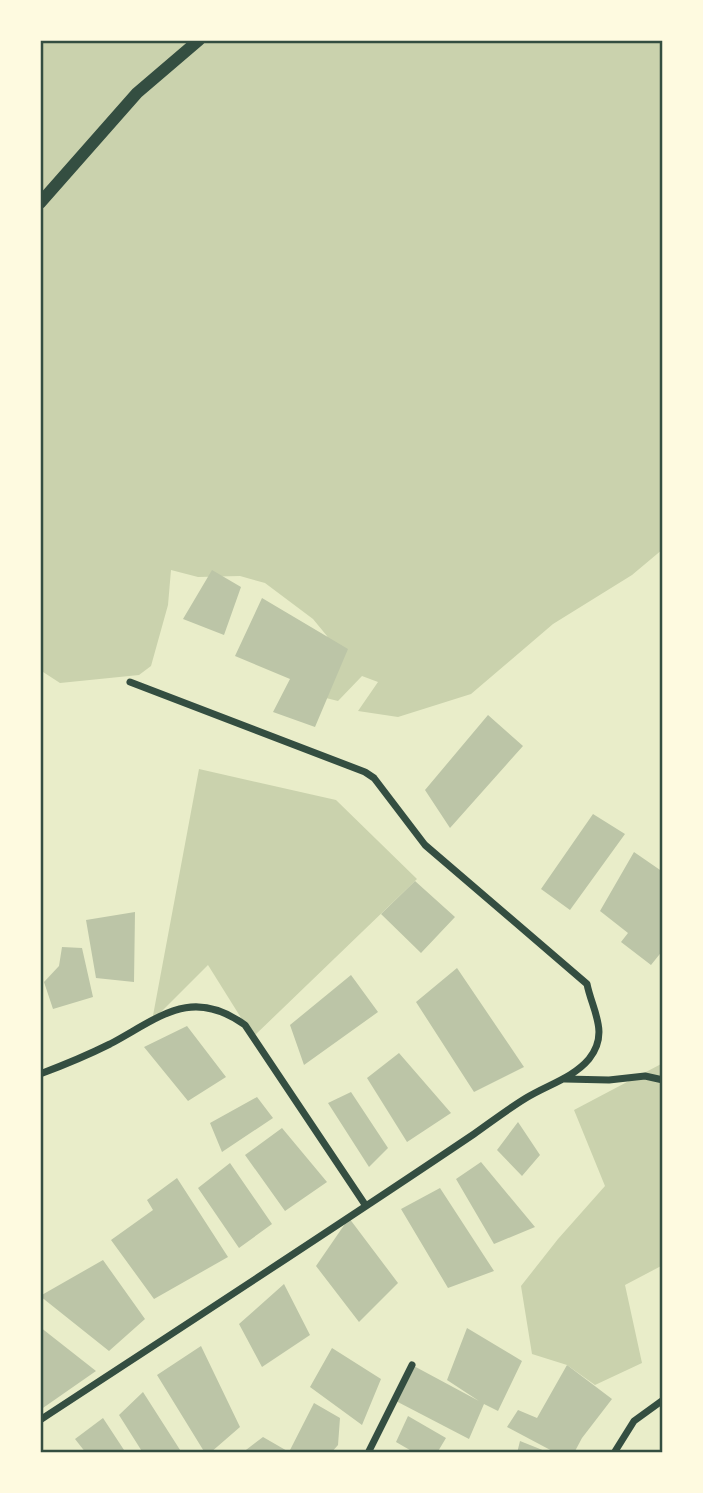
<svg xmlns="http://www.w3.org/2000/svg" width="703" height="1493" font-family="'Playfair Display',serif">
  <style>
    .green { fill: #cad2ad }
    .building { fill: #bcc5a7 }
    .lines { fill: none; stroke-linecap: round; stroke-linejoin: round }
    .minor { stroke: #344e41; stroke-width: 7 }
    .tertiary { stroke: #344e41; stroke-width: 12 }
    .neatline { fill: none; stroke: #344e41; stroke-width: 2.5 }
  </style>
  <rect width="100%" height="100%" fill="#e9edc9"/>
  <!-- green -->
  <path class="green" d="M40,40h623v509l-31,26 -79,49 -82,70 -73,23 -40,-6 20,-29 -16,-6 -24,25 -12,-3 5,-48 -4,-14 -14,-17 -48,-36 -25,-7 -42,1 -27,-7 -3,35 -17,61 -12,9 -79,8 -20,-13z
    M199,769l137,31 81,79 -164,158 -45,-72 -56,56z
    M663,1063v202l-38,20 17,78 -47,22 -28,-20 -35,-11 -11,-68 37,-47 47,-53 -31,-76z"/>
  <!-- building -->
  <path class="building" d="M212,570l29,17 -17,48 -41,-16z
    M262,598l86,51 -33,78 -42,-15 17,-33 -55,-23z
    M488,715l35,31 -73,82 -25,-38z
    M593,814l32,20 -55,76 -29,-21z
    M634,852l29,20v78l-12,15 -30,-23 7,-9 -28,-22z
    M415,881l40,36 -34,36 -40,-39z
    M135,912l-1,70 -38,-4 -10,-58z
    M62,947l20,1 11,49 -40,12 -9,-27 15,-16z
    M457,968l67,99 -50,25 -58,-90z
    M351,975l27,37 -74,53 -14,-40z
    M187,1026l39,51 -38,24 -44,-54z
    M399,1053l52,60 -44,29 -40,-64z
    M351,1092l37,56 -19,19 -41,-64z
    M257,1097l16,21 -51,34 -12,-29z
    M518,1122l22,33 -18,21 -25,-26z
    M282,1128l45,54 -42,29 -40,-56z
    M481,1162l54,65 -41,17 -38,-65z
    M230,1163l42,61 -33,24 -41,-60z
    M177,1178l51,79 -74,42 -43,-59 42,-30 -6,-10z
    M440,1188l54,83 -46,17 -47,-79z
    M349,1218l49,65 -39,39 -43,-56z
    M103,1260l42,59 -36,32 -69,-55z
    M284,1284l26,51 -48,32 -23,-43z
    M40,1327l56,44 -56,39z
    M467,1328l55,33 -24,50 -14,-7 -15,35 -75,-39 18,-35 67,36 -32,-21z
    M201,1346l39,81 -30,26h-5l-48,-78z
    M332,1348l49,31 -19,46 -52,-38z
    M567,1365l45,34 -30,39 -8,15h-18l-49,-26 11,-17 19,8z
    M143,1392l39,61h-39l-24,-38z
    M314,1403l26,15 -2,27 -7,8h-89l21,-16 26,15z
    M408,1416l38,22 -9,15h-22l-19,-11z
    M103,1418l23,35h-40l-11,-14z
    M520,1441l30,12h-33z"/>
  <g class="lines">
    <!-- minor -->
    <path class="minor" d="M40,1074c24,-9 48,-19 70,-30 49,-26 81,-58 135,-19l121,181
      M565,1079l44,1 36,-4 18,4
      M40,1420c145,-95 290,-189 434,-286 17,-12 34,-25 52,-36 21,-13 47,-20 63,-39 21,-26 3,-49 -2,-75l-162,-139 -51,-67 -9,-6 -235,-90
      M368,1453l44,-88
      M614,1453l20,-32 29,-21"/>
    <!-- tertiary -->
    <path class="tertiary" d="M40,203l97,-110 62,-53"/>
  </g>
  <!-- border -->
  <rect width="703" height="1493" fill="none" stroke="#fefae0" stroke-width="84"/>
  <rect x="42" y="42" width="619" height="1409" class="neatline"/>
</svg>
